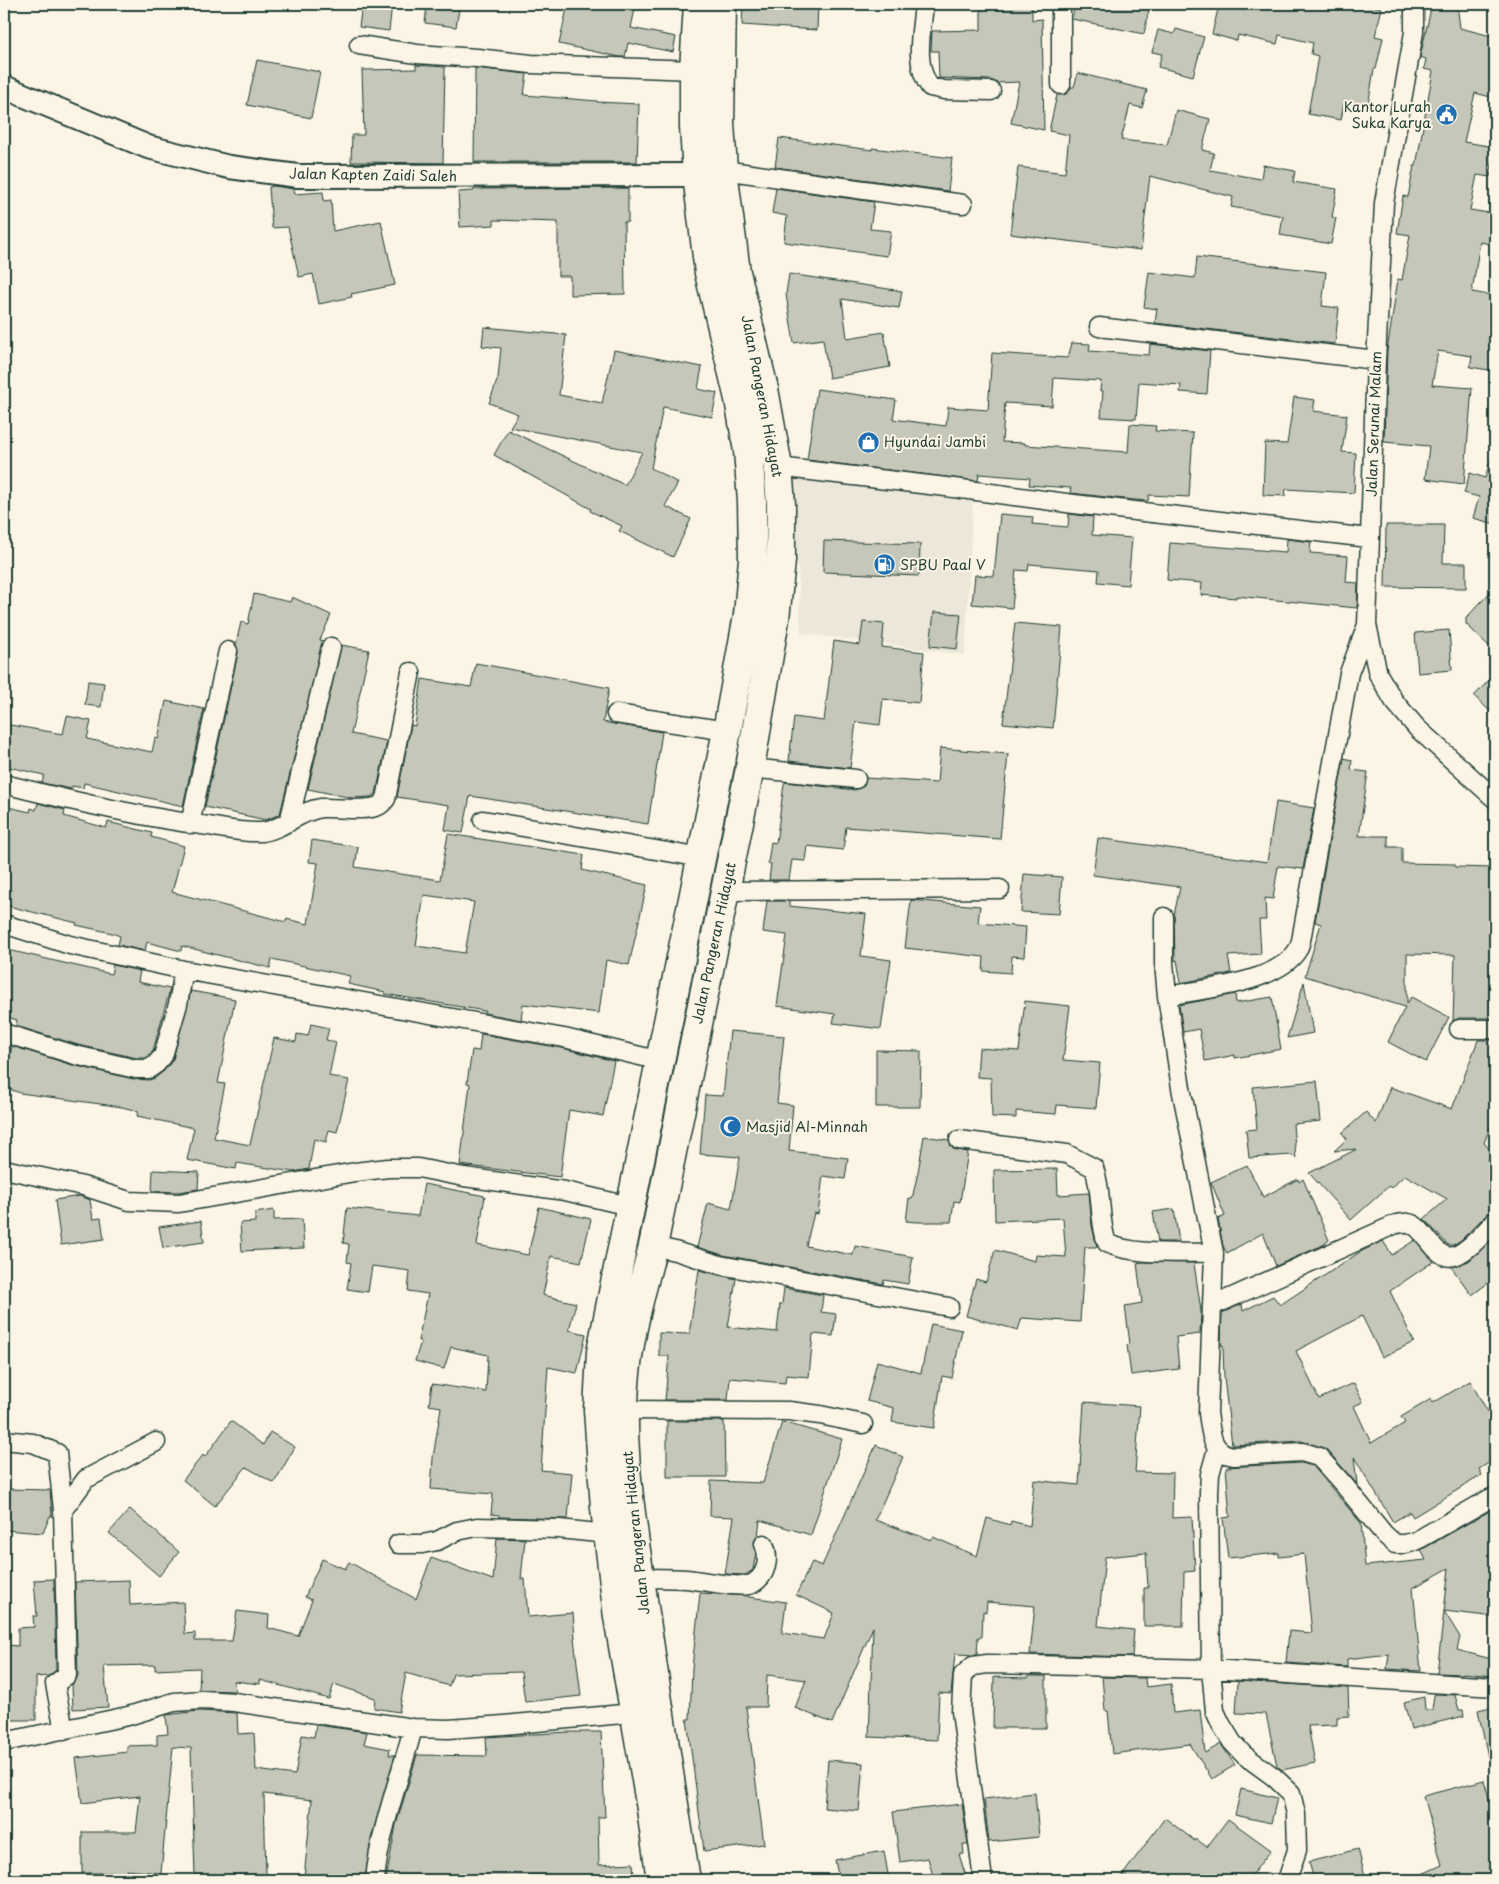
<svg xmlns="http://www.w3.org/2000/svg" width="1499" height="1884" font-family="'Playpen Sans',sans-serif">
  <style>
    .built { fill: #ece7d8 }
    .building { fill: #c5c7b9; stroke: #1f3d34; fill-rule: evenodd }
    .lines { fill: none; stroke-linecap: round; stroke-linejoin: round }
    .minor-casing { stroke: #1f3d34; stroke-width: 21 }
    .tertiary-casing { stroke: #1f3d34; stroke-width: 26 }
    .trunk-casing { stroke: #1f3d34; stroke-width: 31 }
    .minor { stroke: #fcf5e5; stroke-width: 18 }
    .tertiary { stroke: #fcf5e5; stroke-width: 22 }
    .trunk { stroke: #fcf5e5; stroke-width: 28 }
    .labels { text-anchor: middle; stroke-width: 4; stroke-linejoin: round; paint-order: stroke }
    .poi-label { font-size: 14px; fill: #1f3d34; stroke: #fcf5e5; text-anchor: start }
    .street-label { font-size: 14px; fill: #1f3d34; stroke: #fcf5e5 }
  </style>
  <rect width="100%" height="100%" fill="#fcf5e5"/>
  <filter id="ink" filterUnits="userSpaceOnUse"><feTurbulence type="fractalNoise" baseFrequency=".02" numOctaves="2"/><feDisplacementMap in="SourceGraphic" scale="10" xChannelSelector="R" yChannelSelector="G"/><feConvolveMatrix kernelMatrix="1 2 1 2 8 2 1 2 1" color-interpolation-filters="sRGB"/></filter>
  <g filter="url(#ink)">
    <!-- built -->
    <path class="built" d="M794,478l179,19 -8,158 -164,-22z"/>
    <!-- building -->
    <path class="building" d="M362,4h30l-3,27 -30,-4z
      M427,4h33l-4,23 -31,-4z
      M568,4h68l-5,24 45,9 -3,15 -45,-9 -3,14h-5l-61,-13z
      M743,4h75l-1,26 -75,-5z
      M981,4h51v16l10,-1 2,111 -33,-7 8,-41 -22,1 -6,-3 -52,-2 -1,-27h-7l1,-20 49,-1z
      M1075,4h75l-6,30 -72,-15z
      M1222,4h141l19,4 -7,28 8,2 -7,31h-2l-6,37 -24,-3 -3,17 -33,-6 10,-58 -7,-2 2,-11 -34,-8 -2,9 -39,-9 -1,6 -25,-7 6,-25 3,1z
      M1429,4h28l3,24 35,9v61l-20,-5 -11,49 31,5 -5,30 -13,-2 -7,35 25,4v31l-15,-3 -8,50 23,4v75l-25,-4 2,-11 -34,-5 -6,34 40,3 -8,96 -39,-5 4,-33 -45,-4 3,-91 11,-72 4,1 8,-45 -13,-2 6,-37 5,1 6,-31h2l17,-95 -9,-2 2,-10 -6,-2 10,-44z
      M1176,29l28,8 -11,39 -35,-9 4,-13 -10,-2 6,-22 16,4z
      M257,60l63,12 -9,46 -64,-13z
      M416,65l29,2 -2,96 -92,-1 1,-27h12l-2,-65 54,-1z
      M475,68l52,6 -3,21 73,6v1l42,2 -2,58h-163z
      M1078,73l69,17 -5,18 -12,-3 -9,35 46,5 9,-35 34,9 -8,31 12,3 -4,17 51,9 2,-14 32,6 -2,11 44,7 -5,28 4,1 -5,26 -51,-9 3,-19 -52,-9 2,-10 -83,-21 -9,74 -131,-16 8,-67 47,6 4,-38 -20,-4 8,-36 9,-1 5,-7h3z
      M779,138l93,12v-2l80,10 -4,33 -173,-24z
      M274,186l20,3 1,5 28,-2 1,9 7,-1 2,31 48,-10 14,64 -44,9 1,3 -33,7 -6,-30 -14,3 -11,-50 -16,1 -3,-41z
      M628,188v34h-4l1,72 -55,1v-19h-12v-54l-64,-2v5l-34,2 -2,-35 16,-1v-2z
      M776,188l98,14 -4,27 21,2 -4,25 -103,-14 3,-26 -15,-3z
      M1197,257l129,15 -4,34 17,2 -4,36 -180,-21 2,-14 -13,-2 5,-35 46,6z
      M789,274l113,17 -3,17 -57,-9 5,39 37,-6 6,35 -61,11 -6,-39 -29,4 -8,-49z
      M484,327l82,8 -7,60 43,8 12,-53 88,17 -4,22 19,4 -5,24 -49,-10 -12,61 27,15 -13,23 26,13 -18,38 -54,-26 3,-5 -32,-15 1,-2 -97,-54 14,-25 117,55 17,-33 -132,-25 8,-13 -29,-11 9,-25 3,-30 -19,-2z
      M1072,343l18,1 -1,7 60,4 1,-11 60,7 -3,43 -27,-2 1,-7 -42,-3 -3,37 -35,-2 2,-26h-3l1,-10 -47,-3 -2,28 -47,-3 -3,39 23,1v2l103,7 2,-28 26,2 -1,5 38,2 -4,64 -40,-2 -1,6 -14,-1 -64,-7 1,-5 -42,-3 1,-7 -51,-4 -1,7 -171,-21 10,-71 79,11 -3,19 53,7 2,-19 40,3 4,-57 76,5z
      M1294,397l21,3 -2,11 34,4 -5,37 14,1 -2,40 -68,-4 -1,7 -22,-1 2,-52 22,1z
      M1491,458l4,1v65l-22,-6 6,-21 -15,-4 6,-20 15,5z
      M1000,514l33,3 -1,7 36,3 1,-13 24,3 -1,18 40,3 -4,47 -30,-3 1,-12 -70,-6 -1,7 -12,-1 -4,38 -40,-4 3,-29 19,1z
      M1386,525h58l-1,38h23v25l-81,-1z
      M1287,539l24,3 -1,11 38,3 -2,26 12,1 -1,25 -121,-12v2l-35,-3 1,-12 -35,-3 3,-37 116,9z
      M824,541l96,3 -1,32 -96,-4z
      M1495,587v65l-29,-28v-6z
      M254,594l36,8 2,-5 39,18 -11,25 3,1 -43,173 -14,6 -61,-13 33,-154 -2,-9 5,-22 7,2z
      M934,612l27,2 -4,35 -27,-3z
      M863,622l21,2 -2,23 42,5 -5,51 -36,-4 -3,26 -24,-3 -6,46 -61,-7 5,-44 30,4 10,-80 26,4z
      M1015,623l47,4 -9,101 -50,-5z
      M1449,630l3,40 -34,3 -3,-40z
      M341,645l28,5 -18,84 36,7 -11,53 -6,3 -18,1 -44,-9z
      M476,663l133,25 -6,34 59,10 -14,92 -178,-28 -7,37 -18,-3 4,-25 -52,-8 14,-72 4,1 7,-47 49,8z
      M1495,674v42l-21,-20z
      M88,681l16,2 -3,24 -16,-2z
      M166,701l38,8 -21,97 -99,-23 -1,5 -11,-2 -1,3 -29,-6 2,-8 -40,-9v-42l59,10 4,-18 24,5 -4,18 65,13 3,-14 3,1z
      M940,748l68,6 -8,85 -154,-12 -3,23 -36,-4 -2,15 -13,-1 -3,20h-20l2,-16 -3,-1 3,-21 5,1 8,-59 2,-2 69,8 9,-4 2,-8 71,5z
      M1344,758l8,2 -1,10 17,2 -9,64h29v11h14v16l53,1v3l40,1v150h-36l-6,3 2,-66 -48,-1v50l4,-7 38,20 -23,45 -38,-20 17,-35 -100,-31 16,-52 -6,-2z
      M1276,802l38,6 -11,61 -25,-3 -5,33 -8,-1 1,22h-7l2,34 -33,2 3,17 -50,10 -4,-23 -2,1 -1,-46 6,-28 -87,-12 5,-37 169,24z
      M38,803l27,7 -1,6 42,12 2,-6 44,11 -1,4 33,9 -12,46 114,30v-3l22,5 10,-61 -9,-1 3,-22 46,7 -3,20 85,13 8,-46 136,21 -2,15 65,15 -18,80 -23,-5 -7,53 -76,-9 -2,16 -37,-7 1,-2 -100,-17v-2l-37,-8 2,-8 -78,-17 -2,9 -88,-22 -1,5 -34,-9 -2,9 -27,-6 2,-9 -8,-3 -36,-8 1,-2 -73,-18v-99l26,6 1,-4 5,2zM424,895l50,7 -9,51 -49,-7z
      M1024,874l38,3 -3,37 -38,-2z
      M911,900l69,6 -2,17 48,4 -2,30 -12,-1 -1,17 -28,-2 1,-14 -79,-9z
      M767,901h22v5l77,8 -5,42 30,4 -10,69 -48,-6 2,-9 -58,-8 10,-71 -24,-3z
      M4,949l107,25 2,-9 27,6 -2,11 32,7 -17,62 -7,7h-9l-59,-13 -62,-19 1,-6 -13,-4z
      M1304,982l9,51 -26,5z
      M191,991l44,8 -17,84 7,1 -11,54 36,7 24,-107 22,4 1,-8 11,2 3,-12 18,4 -3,12 10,2 -7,34 20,4 -12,52 -8,-2 -3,12 -12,-3 -5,30 -16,3 -56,-9 -1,6 -49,-9 7,-32 -57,-12 1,-5 -16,-4 -102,-14 -16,-6v-31l5,3 3,-13 60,19 62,14 15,1 6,-2 9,-7 9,-12z
      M1235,994l1,9 36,-6 9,52 -46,9v-3l-30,6 -6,-32 -16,3 -4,-27z
      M1025,1001l45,5 -7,54 37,3 -4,45 -39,-3 -1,9 -40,-3v7l-24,-1 -1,-39 -14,-1 2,-29 40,3z
      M730,1031l54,5 -7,67 16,2 -4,46 59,7 -3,21 -22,-3 -5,38 -4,-1 -8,33 47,9 2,-9 58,11 -5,27 -24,-4 -1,4 -160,-29 -26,-8 11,-44 23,6 9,-52 -40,-3 5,-59 18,1z
      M481,1034l81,14 52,13 -11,55 -34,-6 -9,67 -100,-12 10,-81 -3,-1 5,-33 7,1z
      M1478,1040h17v74l-11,29 11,12v56l-8,3 -26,26 -8,5h-5l-24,-26 23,-20 -42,-24 -14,13 -2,-2 -38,34 -42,-47 48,-24 -23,2 13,-12 -5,-6 24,-21 10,11 14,-36 62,22z
      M876,1050l45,1 -1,56h-44z
      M1317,1081l4,40 -28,3 3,35 -4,-4 -43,3 -3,-28 11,-1 -4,-42z
      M924,1136l25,4 4,9 15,3 -8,50 -6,-1 -3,21h-35l-10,-1 3,-23 3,1 6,-27z
      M1247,1165l16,32 35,-18 1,3 4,-3 26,61 -6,5 -47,21 -13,-33 -36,20 -4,-7 -5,-27 7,-3 -14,-34z
      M1057,1169l1,26 31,-2 3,33 5,21h-12l-5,75 -58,-4 -4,12 -52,-14 10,-37 10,3 9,-32 40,11 1,-6 30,2 -3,-39 -68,3 -1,-51z
      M153,1170l46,2 -1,17 -20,3 -26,-1z
      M424,1184l61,12 -8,49 15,3 36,7 11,-48 52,12 -10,43 -30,-6 -8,39 33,8 -7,27 17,4 -9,39 -29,-6 -7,103 31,3 -4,46 -69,-2v-2l-8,-1 2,-20 -62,-5 2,-31 8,-51 -12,-2 3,-21 54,8 2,-37 -37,-8 -7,22 -29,-8 6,-20h-3l10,-47 -20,-3 2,-20 -38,-5 -4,26 -21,-3 4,-26 -4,-1 2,-18 -6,-1 4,-35 71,8z
      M80,1196l10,4 3,19 8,-1 3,21 -43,6 -6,-45z
      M1174,1209l5,33h-21l-5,-30z
      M274,1210v10l28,-1 2,29 -62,3 -2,-28 15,-1v-9z
      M201,1221l3,21 -41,6 -4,-21z
      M1495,1236v42l-23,17 -21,-28 18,-6z
      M1415,1240l19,21 -44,30 24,51 -32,15 -20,-41 -66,35 23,48 35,-16 9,19 -9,4 17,37 34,-20 -4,-6 30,-18 2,4 37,-22 25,43v35l-16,10 3,6 -69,42 -3,-5 -17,10 -39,-65 3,27 -30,-34 -5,-3 -21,-6 -69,4 -8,-67 -1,-33h-2l1,-32 20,-9 1,7 30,-15 7,9 80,-53 23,-11 9,14z
      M1142,1262l52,1 7,48 -1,23 -24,3 3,32 -48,6 -4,-30 3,-1 -5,-38 17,-3 -5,-40z
      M699,1270l37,9 -8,48 49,5 3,-28h2l2,-16 39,7 -2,17 15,2 -3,22 -20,-2 -4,43 -23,-2 -1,8 -55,-5 -2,22h-63l4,-44h-10v-23l30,1z
      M931,1324l31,6 -10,48 -10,-2 -8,52 -42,-6 2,-14 -27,-7 10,-40 44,12z
      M1084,1402l56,4 -5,66 38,1 -1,45 20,-1 3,54 -11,1 -1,54h-39v-38h4l-2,-35 -41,4 -7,69 36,4 -2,27 -102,-3 5,-48 -48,-4 -1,10 -3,-1 -1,26h-4l-1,18 -22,-1 -4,40 -12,-1 -2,47 -68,-3 4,-110 -41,96 -37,-15 11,-28 -39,-5 -1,32h-20l18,137 -60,7 -17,-132h3l2,-51 8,-75 49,3v1l37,5 -4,31 42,6 10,-26 -38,-18 16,-33 10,4 54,-121 27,12 -28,63 56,20 2,-3 44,19 10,-38 23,7 1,-4 19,5 4,-46 45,5z
      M231,1421l32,24 7,-13 25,15 -21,36 -28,-16 -31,39 -32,-26 20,-25 2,2z
      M667,1421h57l1,56h-58z
      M782,1422l60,17 -31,96 -51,-15 -2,16 -4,6 2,10 -3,18 -8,5 -20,-1 9,-57 -24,-1 1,-35 52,2z
      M1301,1463l12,3 48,57 4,43 61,-6 -5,-10 74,-42v109l-51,-6 5,-43 -36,20 8,83 -34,-2 2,-15 -42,5v8l-61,-4 3,-32 23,2 -8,-79 -25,3v-4l-51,5 -5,-40 7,-1 -4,-50z
      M4,1489l46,1 2,26h-2l-7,17 -39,-3z
      M130,1509l49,43 -20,24 -50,-43z
      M497,1538l28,1 -4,40h4l3,38 45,-4 2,25h-1l7,58 -56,6 -4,-30 -68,2 -4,12 -43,-13 -7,39 -25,-4 1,-10 -41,-14 -5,15 -69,-19v4l-26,-3 1,10 -36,-1 1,-22 -45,2v-5l-51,1 4,41 -35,2 -1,-24 4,-5 2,-5 -3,-93 54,-2 1,25 53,-3 2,32 10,-1v8h37l5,-30 32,4 -1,13 30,8 14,-36 -7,-3 17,-38 23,10 4,-7 67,37 15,-41 62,22z
      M54,1579l2,91 -7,6 -13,1v43h-28l-1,-75 11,1v-18l16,-1 -1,-11h4l-3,-36z
      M1444,1611l16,26 -3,13 38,10v16l-32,-3v1l-26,-1z
      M1028,1676h18v52h-53l1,-51 34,1z
      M1102,1677l43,1 1,9 25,-3 2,29 27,-3 5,43 16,-9 14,21 -23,14 -22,-35 -78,10 -4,-43h-3z
      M1238,1681l110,7 1,28 -12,1v8l-29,1 7,37 -33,7 -5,-4 -11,-52 -30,-1z
      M1437,1694l18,1 4,15h4l1,6 -53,13 -7,-27 20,-5 1,13h7l2,-15z
      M1495,1706v51h-7l-10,-47z
      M199,1711l38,2 1,21 16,-1 2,37 39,5 7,-40 12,2 2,-12 51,7 -3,12 26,5 -1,6h6l-24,84 -6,41h-30l-31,-3 8,-77 -48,-6 2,81 -71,1 -4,-128 -18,-1 -12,126 -34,-3v3h-45v-41h54l4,-36 -58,7 -6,-45 51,-6v-6l30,-1v-10l11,-1 -2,-19z
      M569,1732h32l4,85h-7l1,48 34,-2 1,17h-248l10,-55 21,-70 70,1 -1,-19z
      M828,1760l35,3 -4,48 -35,-3z
      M1484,1780l11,40v60h-86l33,-15 -19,-69z
      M1241,1789l36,9 -6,25 -36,-8z
      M1035,1793l4,44 -50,5 -5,-43z
      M962,1804l6,40h-5l1,10h-5l8,26h-33l-6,-22 -28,4 -7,-50z
      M1165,1818l30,23 1,-2 11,8 21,-28 43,31 -23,30h-129z
      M1358,1849l8,31h-52l-5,-18z
      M884,1851l5,29h-50l-4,-20z"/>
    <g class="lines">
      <defs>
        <path id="minor" d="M924,4c-2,26 -11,60 6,83l14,3 47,1
          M1061,4v81
          M1414,4v28l-30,171 -8,157 -9,265 11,49 16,27 23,27 78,71
          M359,45l58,9 60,4 54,6 163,6
          M723,170l240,34
          M1099,327l277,33
          M778,467l168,20 128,17 295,34
          M616,714l111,17
          M750,768l106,11
          M4,784c67,17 136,33 205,42 17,3 35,7 53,6 22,-3 37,-21 59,-24 15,-1 45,4 57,-2 3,-1 5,-4 8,-7l25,-127
          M483,820l219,38
          M289,822l42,-175
          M190,824l38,-173
          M724,891l276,-2
          M1164,917v46l3,33 14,92 33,165 -6,160c3,19 2,40 26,43l68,-4 17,5 25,28 40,49 11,10h10l11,-3 73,-42 6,-2
          M4,924l66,21 114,25 380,68 97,23
          M1167,996c36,-7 109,-13 130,-45 4,-6 5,-15 6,-22l46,-256 18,-48
          M1459,1029h36
          M4,1033l71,22 61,14h13l7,-5 7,-8 15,-52 6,-34
          M959,1140l108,14 27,14c9,24 4,51 13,75 25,13 77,9 107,10
          M4,1169l79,17 46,15 50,2 176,-31 33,-4h30l46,9 101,14 64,15
          M653,1246l22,5 45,14 229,42
          M1212,1306l184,-82c4,0 9,-2 12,-1 18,2 27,42 49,32 15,-7 27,-23 38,-34
          M625,1410l164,1 31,4 43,9
          M4,1440l29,3 24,10 6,57
          M1217,1449l-7,25 -1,18 2,177 4,42 6,13 11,18 12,13 30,22 17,16 5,21 1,36 -10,30
          M398,1544h24l15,-3 20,-10 20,-4 82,2 49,5
          M640,1578c15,0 31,0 46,1 14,1 55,10 66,5 15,-8 18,-26 12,-40
          M64,1730l-9,-46 12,-9 -4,-165 23,-31 70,-37
          M4,1742l124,-26 46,-14 29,-2 31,2 179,26 35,1 56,-4 140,-13
          M375,1880c5,-52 25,-101 38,-152
          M983,1880l-22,-169 2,-36 10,-9 14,-2 224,5 284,18"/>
        <path id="tertiary" d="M4,87l144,60 81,20 69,9 399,-1"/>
        <path id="trunk" d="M661,1880l-10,-71 -33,-192 -13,-109 -7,-98 3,-58 126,-621 21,-116 5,-56 -1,-58 -4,-50 -9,-52 -30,-126 -12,-98 -3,-48v-57l4,-66
          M686,1880c-16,-100 -32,-201 -46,-302 -10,-69 -22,-143 -13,-214 5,-40 16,-79 26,-118l97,-478 25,-149 6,-58v-57l-3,-37 -14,-78 -28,-117 -13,-102 -3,-47 2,-119"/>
      </defs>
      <!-- minor casing -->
      <use href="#minor" class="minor-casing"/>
      <!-- tertiary casing -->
      <use href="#tertiary" class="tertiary-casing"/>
      <!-- trunk casing -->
      <use href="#trunk" class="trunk-casing"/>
      <!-- minor -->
      <use href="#minor" class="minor"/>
      <!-- tertiary -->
      <use href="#tertiary" class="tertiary"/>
      <!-- trunk -->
      <use href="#trunk" class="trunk"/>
    </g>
  </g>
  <!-- icons -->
  <defs>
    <symbol id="civic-disc" viewBox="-11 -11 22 22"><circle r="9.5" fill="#1f6fb2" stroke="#fcf5e5"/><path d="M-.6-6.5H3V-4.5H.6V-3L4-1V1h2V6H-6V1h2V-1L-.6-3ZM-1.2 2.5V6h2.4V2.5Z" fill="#fff"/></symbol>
    <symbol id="shop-disc" viewBox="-11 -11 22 22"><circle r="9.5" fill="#1f6fb2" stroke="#fcf5e5"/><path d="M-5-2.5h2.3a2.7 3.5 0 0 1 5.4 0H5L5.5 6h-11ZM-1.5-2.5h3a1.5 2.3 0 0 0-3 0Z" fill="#fff"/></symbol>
    <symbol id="fuel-disc" viewBox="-11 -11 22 22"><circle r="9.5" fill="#1f6fb2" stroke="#fcf5e5"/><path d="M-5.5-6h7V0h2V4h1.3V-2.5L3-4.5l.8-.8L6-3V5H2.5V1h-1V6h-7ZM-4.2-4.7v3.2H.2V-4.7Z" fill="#fff"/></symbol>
    <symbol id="mosque-disc" viewBox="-11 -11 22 22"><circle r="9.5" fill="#1f6fb2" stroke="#fcf5e5"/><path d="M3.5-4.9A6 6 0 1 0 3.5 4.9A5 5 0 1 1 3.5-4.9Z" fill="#fff"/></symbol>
  </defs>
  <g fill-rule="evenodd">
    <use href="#civic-disc" x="1434" y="102" width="25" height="25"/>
    <use href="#shop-disc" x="856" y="430" width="25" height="25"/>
    <use href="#fuel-disc" x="872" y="552" width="25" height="25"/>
    <use href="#mosque-disc" x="718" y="1114" width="25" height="25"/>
  </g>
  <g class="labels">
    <!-- poi labels -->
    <g class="poi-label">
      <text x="1431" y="112" text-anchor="end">Kantor Lurah<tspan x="1431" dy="16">Suka Karya</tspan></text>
      <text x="884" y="447">Hyundai Jambi</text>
      <text x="900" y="570">SPBU Paal V</text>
      <text x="746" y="1132">Masjid Al-Minnah</text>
    </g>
    <!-- street labels -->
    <g class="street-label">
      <text transform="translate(373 175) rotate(1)" y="5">Jalan Kapten Zaidi Saleh</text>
      <text transform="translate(762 396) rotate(79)" y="5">Jalan Pangeran Hidayat</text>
      <text transform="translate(1374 424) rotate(-88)" y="5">Jalan Serunai Malam</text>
      <text transform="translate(714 943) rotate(-78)" y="5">Jalan Pangeran Hidayat</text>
      <text transform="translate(636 1533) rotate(-96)" y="5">Jalan Pangeran Hidayat</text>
    </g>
  </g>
  <!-- margin -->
  <rect width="1499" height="1884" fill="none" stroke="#fcf5e5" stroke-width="20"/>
  <rect x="10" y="10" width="1479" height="1864" fill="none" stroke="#1f3d34" stroke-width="2" filter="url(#ink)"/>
</svg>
